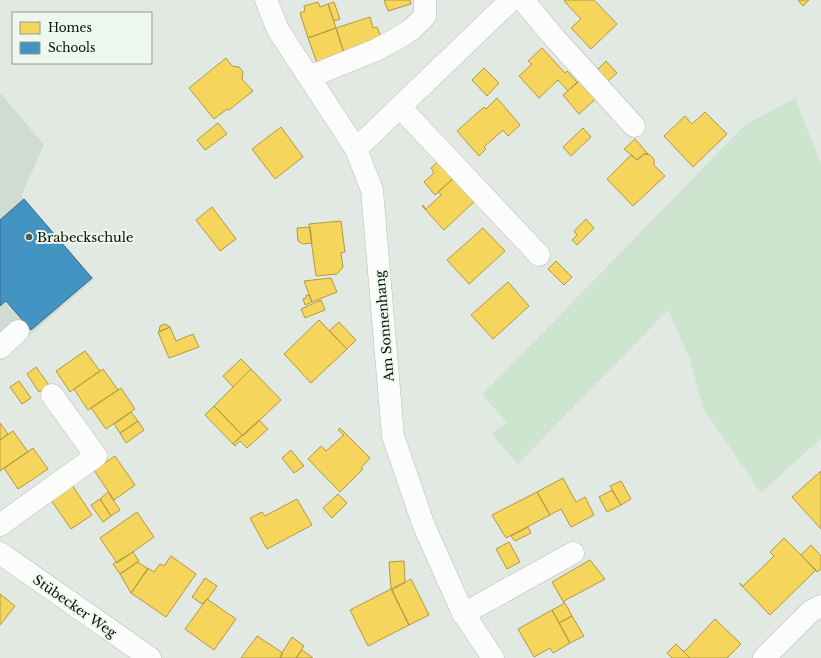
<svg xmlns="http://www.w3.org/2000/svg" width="821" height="658" font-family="'Libre Baskerville',serif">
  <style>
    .built { fill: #d0dbd1 }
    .green { fill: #cde4cf }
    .homes { fill: #f6d55c; stroke: #af9943 }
    .schools { fill: #4393c3; stroke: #326b8c }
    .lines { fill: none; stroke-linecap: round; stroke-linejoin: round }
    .minor-casing { stroke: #b8bdb8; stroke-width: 23 }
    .minor { stroke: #fbfcfb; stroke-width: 22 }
    .poi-dot { fill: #565a56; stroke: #ecf8ed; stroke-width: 1.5 }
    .labels { text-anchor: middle; stroke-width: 4; stroke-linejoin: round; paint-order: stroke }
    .poi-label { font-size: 13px; fill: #0a0e0a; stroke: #ecf8ed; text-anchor: start }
    .street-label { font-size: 13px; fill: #0a0e0a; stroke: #ecf8ed }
  </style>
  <rect width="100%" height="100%" fill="#e2e8e2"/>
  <!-- built -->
  <path class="built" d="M0,93l44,52 -23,51 73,83 -94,82z"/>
  <!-- green -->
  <path class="green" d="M795,98l26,66v274l-60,55 -58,-85 -13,-49 -22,-49 -150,154 -27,-30 16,-12 -25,-27 263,-270z"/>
  <!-- homes -->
  <path class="homes" d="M384,0h26l1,4 -23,7z
    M566,0h28l23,24 -26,25 -20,-21 10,-9 -17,-18z
    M798,0h11l-6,6z
    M318,2l2,5 8,-3 8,24 -28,10 -8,-25 5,-2 -1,-5z
    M334,2l6,17 -6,2 -6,-17z
    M370,17l3,11 4,-1 4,10 -37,16 -8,-25z
    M336,28l8,25 -27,10 -9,-25z
    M542,48l23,25 2,-2 10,11 -9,9 -10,-11 -19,18 -20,-22 13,-12 -4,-3z
    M226,58l6,8 7,1 4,5 -1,7 11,12 -24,19 -2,-1 -13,10 -25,-31z
    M606,61l11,12 -10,9 -11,-11z
    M484,68l15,15 -12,13 -15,-16z
    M583,78l16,18 -20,18 -16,-19z
    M497,98l23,27 -12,11 -5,-6 -19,17 2,2 -7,7 -22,-25 27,-24 2,2z
    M705,112l22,22 -34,33 -29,-31 21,-20 7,8z
    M218,123l9,11 -22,16 -8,-10z
    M281,127l22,30 -28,22 -23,-30z
    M583,128l8,9 -20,19 -8,-9z
    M635,139l13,15h-4l-7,6 -13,-11z
    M644,154h5l5,5v6l11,11 -32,30 -26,-27 23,-23 2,-1 5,5z
    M441,159l15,17 -21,19 -11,-13 10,-9 -3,-5z
    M456,176l21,23 -33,31 -22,-24 1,-1 3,4 15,-14 -3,-3z
    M212,207l24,32 -16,12 -24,-31z
    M586,219l8,9 -17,17 -5,-5 5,-5 -3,-4z
    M341,221l4,31 -4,1 2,14 -6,7 -21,2 -7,-52z
    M310,227l2,16 -9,1 -5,-3 -1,-13z
    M483,228l22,23 -36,33 -22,-24z
    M556,261l16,16 -8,8 -16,-16z
    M331,278l6,14 -25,10 -8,-21z
    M508,282l21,24 -36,33 -22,-24z
    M306,295h3l3,7 -7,3 -2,-6 3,-1z
    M321,300l4,10 -20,8 -4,-9z
    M319,320l28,29 -36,34 -27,-29z
    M339,322l17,18 -9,9 -18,-18z
    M165,324l5,3 -11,5 1,-6z
    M170,327l6,14 17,-7 6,13 -30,11 -11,-26z
    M85,351l15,20 -30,21 -14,-21z
    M241,359l10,10 -18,18 -10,-11z
    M36,367l13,18 -10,7 -12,-18z
    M103,369l15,21 -30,20 -14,-21z
    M251,369l30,31 -38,36 -29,-30z
    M19,381l12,17 -9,6 -12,-17z
    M121,388l14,21 -29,20 -15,-21z
    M214,406l28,29 -9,9 -28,-29z
    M131,412l7,9 -18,12 -6,-9z
    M259,420l9,9 -21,19 -7,-7 -5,5 -2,-2z
    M138,421l6,9 -18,13 -6,-10z
    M0,423l8,11 -8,6z
    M340,428l30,30 -9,10 2,1 -23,23 -32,-33 13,-13 5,5 18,-16 -6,-5z
    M13,431l15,21 -28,19v-31z
    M33,448l15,21 -30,20 -14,-21z
    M291,450l13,16 -10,7 -12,-15z
    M115,456l20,29 -21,15 -20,-30z
    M821,471v58l-29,-32z
    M563,478l13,24 9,-5 9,18 -23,12 -10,-18 -11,6 -13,-23z
    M621,481l10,18 -10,6 -11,-19z
    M72,485l20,30 -21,14 -20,-29z
    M612,490l9,15 -14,7 -8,-15z
    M108,492l12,18 -9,6 -11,-17z
    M537,492l13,23 -44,23 -14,-23z
    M338,494l9,9 -15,15 -9,-10z
    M100,499l11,17 -8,6 -12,-17z
    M297,499l15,26 -45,24 -17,-31 12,-6 3,4z
    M137,512l17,25 -37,26 -17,-25z
    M528,527l3,6 -16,8 -4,-5z
    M784,538l32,32 -46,45 -31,-32 4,3 31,-30 -4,-4z
    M509,542l11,20 -13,7 -11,-20z
    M811,545l10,11v13l-4,3 -16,-17z
    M133,552l6,9 -19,13 -7,-10z
    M171,556l25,18 -30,43 -35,-24 17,-25 6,4 6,-8 4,2z
    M590,560l15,19 -41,22v2l-12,-21z
    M404,561l1,21 -14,7 -2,-27z
    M138,562l10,7 -17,24 -11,-19z
    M205,578l12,8 -9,13h-1l-5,5 -10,-7z
    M411,579l18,36 -20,10 -17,-35z
    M391,589l18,36 -41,21 -18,-36z
    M0,594l15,12 -15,19z
    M207,599l29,20 -22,31 -29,-21z
    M565,603l7,13 -13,7 -7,-13z
    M552,610l18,33 -17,10 -3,-5 -16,9 -16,-28z
    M572,616l12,20 -14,7 -11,-20z
    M715,619l26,25 -14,14h-37l-7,-7h2z
    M257,636l26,17 -3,5h-39z
    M292,637l12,9 -8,12h-14l-2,-1 2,-4z
    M676,644l14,14h-18l-5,-5z
    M302,650l11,8h-17z"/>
  <!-- schools -->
  <path class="schools" d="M24,199l68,79 -61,52 -25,-29 -6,5v-86z"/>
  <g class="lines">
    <defs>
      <path id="minor" d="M266,0l12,30 78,119 16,41 21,246 31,90 38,85 31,47
        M523,0l28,34 83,92
        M309,77l67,-27 24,-13 12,-8 13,-13v-15
        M400,107l139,148
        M356,149l155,-149
        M0,348l18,-17
        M0,525l96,-69 -44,-61
        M0,553l150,105
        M463,614l110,-61
        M764,658l47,-47 10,-5"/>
    </defs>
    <!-- minor casing -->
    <use href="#minor" class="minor-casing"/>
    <!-- minor -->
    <use href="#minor" class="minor"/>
  </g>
  <!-- markers -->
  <circle class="poi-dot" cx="29" cy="237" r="4"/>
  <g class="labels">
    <!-- poi labels -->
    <g class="poi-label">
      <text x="37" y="242">Brabeckschule</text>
    </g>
    <!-- street labels -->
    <g class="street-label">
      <text transform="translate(384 326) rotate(-95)" y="5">Am Sonnenhang</text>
      <text transform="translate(75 606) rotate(35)" y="5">Stübecker Weg</text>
    </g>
  </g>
  <!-- legend -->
  <rect x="12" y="12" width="140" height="52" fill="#ecf8ed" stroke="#929a92"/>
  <rect x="20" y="22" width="20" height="12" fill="#f6d55c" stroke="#929a92"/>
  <text x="48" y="32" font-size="12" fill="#0a0e0a">Homes</text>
  <rect x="20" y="42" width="20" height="12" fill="#4393c3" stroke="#929a92"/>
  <text x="48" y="52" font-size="12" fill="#0a0e0a">Schools</text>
</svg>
